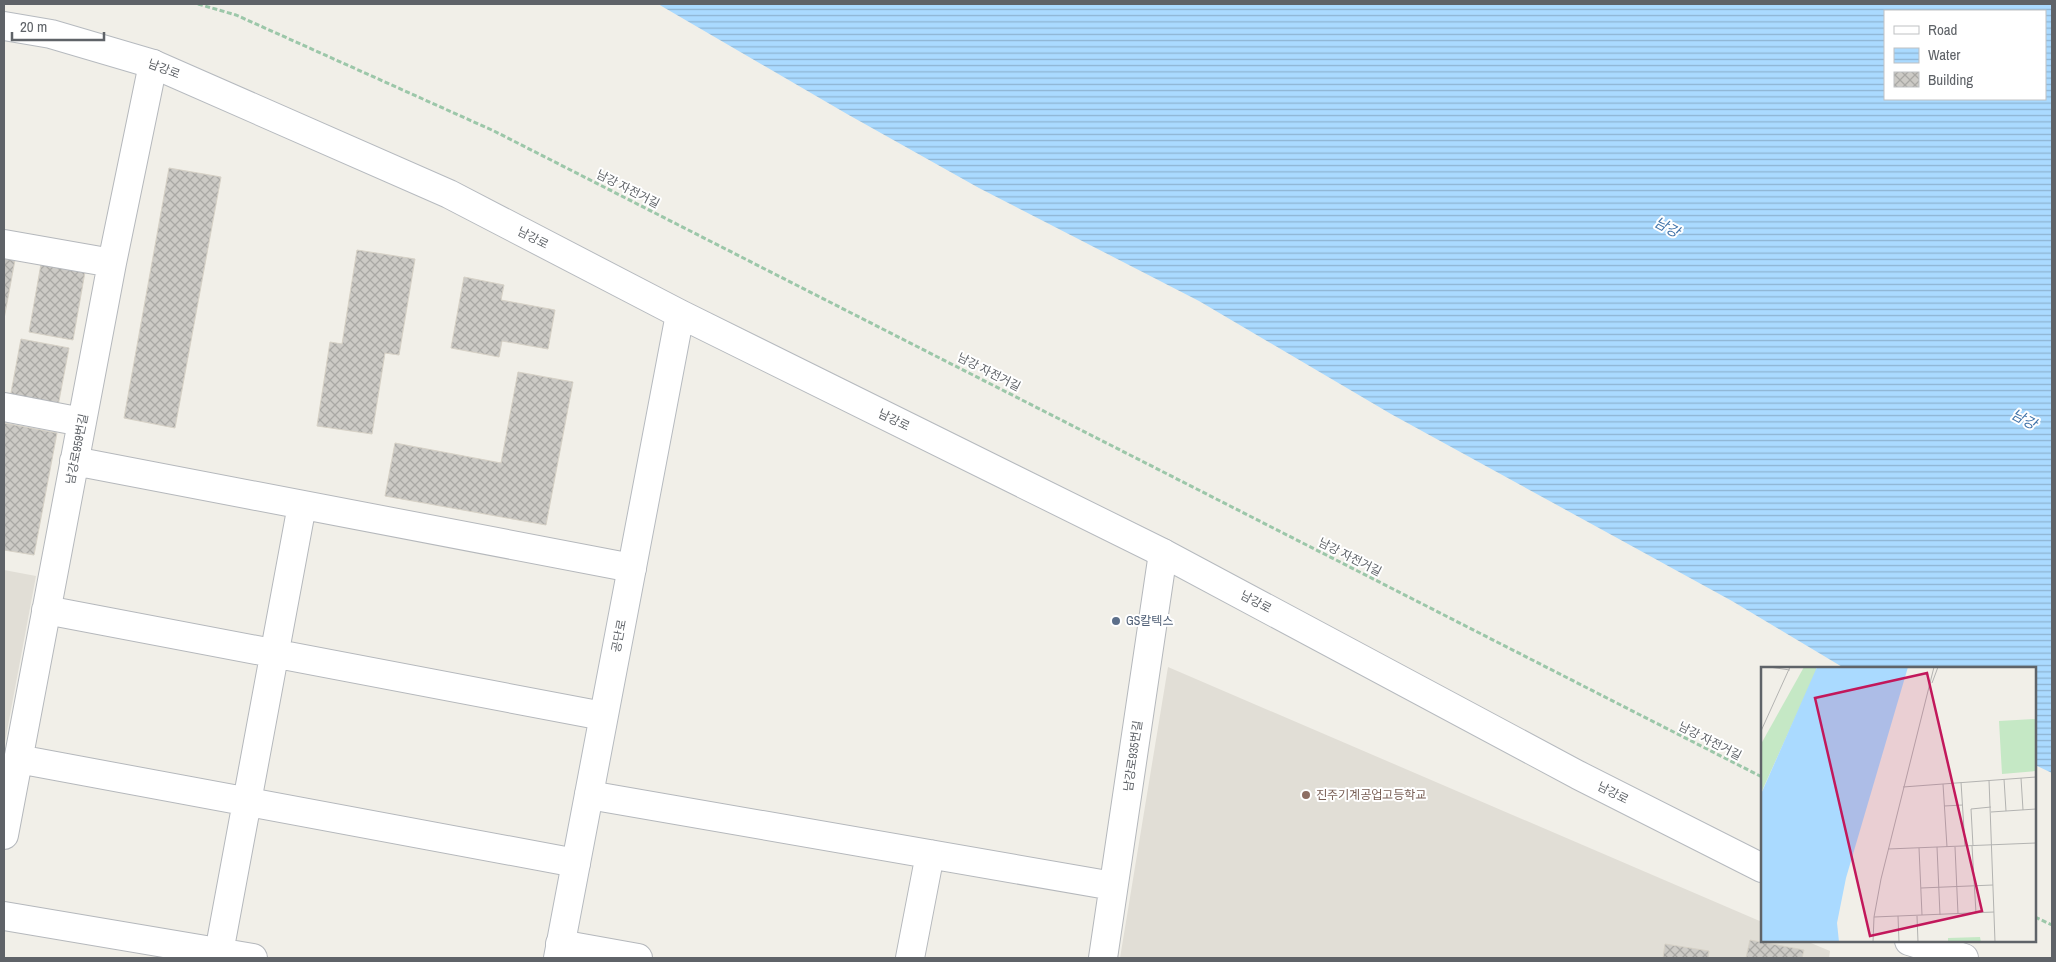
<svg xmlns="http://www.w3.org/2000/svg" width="2056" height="962" font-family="'Archivo Narrow','Noto Sans KR',sans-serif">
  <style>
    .education { fill: #e1ded6 }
    .water { fill: url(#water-rules); fill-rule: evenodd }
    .building { fill: url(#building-cross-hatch); stroke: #d6d1c6 }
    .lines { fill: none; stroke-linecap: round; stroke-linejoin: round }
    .street-casing { stroke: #b5b8bc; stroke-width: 30 }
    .secondary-casing { stroke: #b6babf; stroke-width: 30 }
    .path { stroke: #9cc7a9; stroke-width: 3; stroke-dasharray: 5 2.5; stroke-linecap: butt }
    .street { stroke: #fff; stroke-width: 28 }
    .secondary { stroke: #fff; stroke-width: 28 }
    .service-dot { fill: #5c6f8a; stroke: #fff; stroke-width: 2 }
    .education-dot { fill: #8d6e63; stroke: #fff; stroke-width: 2 }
    .labels { text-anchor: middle; stroke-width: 4; stroke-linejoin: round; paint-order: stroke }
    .street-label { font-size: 12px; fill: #5f6368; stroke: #fff }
    .service-label { font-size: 12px; fill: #4e5e75; stroke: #fff; text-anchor: start }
    .education-label { font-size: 12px; fill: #785e54; stroke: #fff; text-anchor: start }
    .water-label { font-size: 14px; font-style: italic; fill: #4174aa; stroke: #fff }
    .inset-road { fill: none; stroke: #b3b3b1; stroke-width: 1 }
    .view { fill: #c2185b; fill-opacity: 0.15; stroke: #c2185b; stroke-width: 2.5 }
    .inset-edge { fill: none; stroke: #5f6368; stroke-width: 2.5 }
  </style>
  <defs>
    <pattern id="water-rules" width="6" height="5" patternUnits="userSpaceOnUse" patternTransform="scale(1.25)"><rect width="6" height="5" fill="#aadaff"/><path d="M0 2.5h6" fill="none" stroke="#8eb4d2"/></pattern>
    <pattern id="building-cross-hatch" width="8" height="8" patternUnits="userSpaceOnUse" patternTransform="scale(1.25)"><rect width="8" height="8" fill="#cccac5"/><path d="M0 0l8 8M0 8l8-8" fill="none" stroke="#a9a8a4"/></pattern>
  </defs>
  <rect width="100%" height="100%" fill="#f1efe8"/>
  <!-- education -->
  <path class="education" d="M4,570l32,6 -32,171z
    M1168,667l594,255v19h44l24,10 -1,7h-709z"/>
  <!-- water -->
  <path class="water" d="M658,4h1394v769l-17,-8v-97h-191l-112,-67 -341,-187 -192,-113 -220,-113 -132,-74zM1885,11h160v88h-160z"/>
  <!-- building -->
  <path class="building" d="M169,168l52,9 -46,251 -51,-10z
    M357,250l58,9 -16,96 -14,-2 -13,81 -55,-8 13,-84 12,2z
    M4,258l11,2 -11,59z
    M41,264l44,8 -12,68 -44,-8z
    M464,277l40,8 -3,15 54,10 -7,39 -46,-8 -3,16 -48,-9z
    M21,339l48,9 -11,58 -48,-8z
    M518,372l55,10 -27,143 -161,-29 10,-53 106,20z
    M4,423l53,10 -23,122 -30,-5z
    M1750,940l54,10 -2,8h-56z
    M1665,944l44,7 -1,7h-45z"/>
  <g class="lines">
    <defs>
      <path id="street" d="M4,244l108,19
        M4,407l78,15
        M74,461l558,107
        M46,610l557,106
        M18,759l558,104
        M589,795l524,91
        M4,835l108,-572 41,-199
        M4,916l249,42
        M560,944l78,14
        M218,958l84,-453
        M910,958l20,-104
        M1103,958l60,-405"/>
      <path id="secondary" d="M4,26l47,8 102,30 296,130 231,120 483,239 415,222 184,93
        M1909,941l55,17
        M558,958l122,-644"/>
    </defs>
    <!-- street casing -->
    <use href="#street" class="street-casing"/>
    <!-- secondary casing -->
    <use href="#secondary" class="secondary-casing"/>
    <!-- path -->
    <path class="path" d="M198,4l38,11 258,116 1268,646
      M2035,917l17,8"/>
    <!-- street -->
    <use href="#street" class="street"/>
    <!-- secondary -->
    <use href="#secondary" class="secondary"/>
  </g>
  <!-- markers -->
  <circle class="service-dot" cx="1116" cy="621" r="5"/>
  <circle class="education-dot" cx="1306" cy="795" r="5"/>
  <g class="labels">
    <!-- street labels -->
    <g class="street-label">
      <text transform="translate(164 69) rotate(21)" y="4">남강로</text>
      <text transform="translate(628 189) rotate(27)" y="4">남강 자전거길</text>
      <text transform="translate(533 238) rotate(27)" y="4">남강로</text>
      <text transform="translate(989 372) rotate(27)" y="4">남강 자전거길</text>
      <text transform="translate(894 420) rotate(26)" y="4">남강로</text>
      <text transform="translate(77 449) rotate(-79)" y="4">남강로959번길</text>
      <text transform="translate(1350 557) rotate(27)" y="4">남강 자전거길</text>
      <text transform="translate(1256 602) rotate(28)" y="4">남강로</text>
      <text transform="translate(619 636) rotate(-79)" y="4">공단로</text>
      <text transform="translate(1710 741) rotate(27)" y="4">남강 자전거길</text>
      <text transform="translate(1133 756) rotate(-82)" y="4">남강로935번길</text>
      <text transform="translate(1613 793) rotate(27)" y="4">남강로</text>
    </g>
    <!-- service labels -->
    <g class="service-label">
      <text x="1126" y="625">GS칼텍스</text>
    </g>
    <!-- education labels -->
    <g class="education-label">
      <text x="1316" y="799">진주기계공업고등학교</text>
    </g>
    <!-- water labels -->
    <g class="water-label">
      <text transform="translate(1667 227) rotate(28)" y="5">남강</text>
      <text transform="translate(2024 419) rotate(28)" y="5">남강</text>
    </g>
  </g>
  <!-- overview -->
  <g transform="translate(1761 667)">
    <rect width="275" height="275" fill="#f1efe8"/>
    <path d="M275,52v52l-34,3 -3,-53zM219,270l1,5h-33v-4z" fill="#c5e8c5"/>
    <path d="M43,0h12v5l-55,121v-49z" fill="#c5e8c5"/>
    <path d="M56,0h91l-62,211 -9,45 2,19h-78v-148z" fill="#aadaff"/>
    <path class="inset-road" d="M8,0l21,3M171,16l6,-16M0,64l29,-64M260,111l2,32M243,112l2,32M228,113l6,162M200,115l4,64M182,117l4,63M142,120l133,-10M183,139l19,-1M230,145l45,-3M211,179l4,67M212,179l-2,-37 20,-2M176,180l3,68M194,180l3,67M158,181l3,67M127,182l148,-6M160,221l72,-3M137,249l1,26M156,249l1,26M113,250l120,-5M112,275l1,-25 7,-38 53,-212"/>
    <path class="view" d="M166,6l55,238 -112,25 -55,-238z"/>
    <rect width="275" height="275" class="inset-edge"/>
  </g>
  <!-- border -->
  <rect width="2056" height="962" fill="none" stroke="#5f6368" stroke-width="10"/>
  <!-- legend -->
  <rect x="1884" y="10" width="162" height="90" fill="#ffffff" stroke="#bfc1c3"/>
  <rect x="1894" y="26" width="25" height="8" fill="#ffffff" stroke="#bfc1c3"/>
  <text x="1928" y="35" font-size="15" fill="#5f6368">Road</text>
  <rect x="1894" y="48" width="25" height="15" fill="url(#water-rules)" stroke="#bfc1c3"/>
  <text x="1928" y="60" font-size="15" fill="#5f6368">Water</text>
  <rect x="1894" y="72" width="25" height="15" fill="url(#building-cross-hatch)" stroke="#bfc1c3"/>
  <text x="1928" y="85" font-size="15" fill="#5f6368">Building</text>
  <!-- scale -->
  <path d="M12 32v8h92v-8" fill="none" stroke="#5f6368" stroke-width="2.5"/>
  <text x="20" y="32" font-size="15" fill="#5f6368" stroke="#ffffff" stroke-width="4" paint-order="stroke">20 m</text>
</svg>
